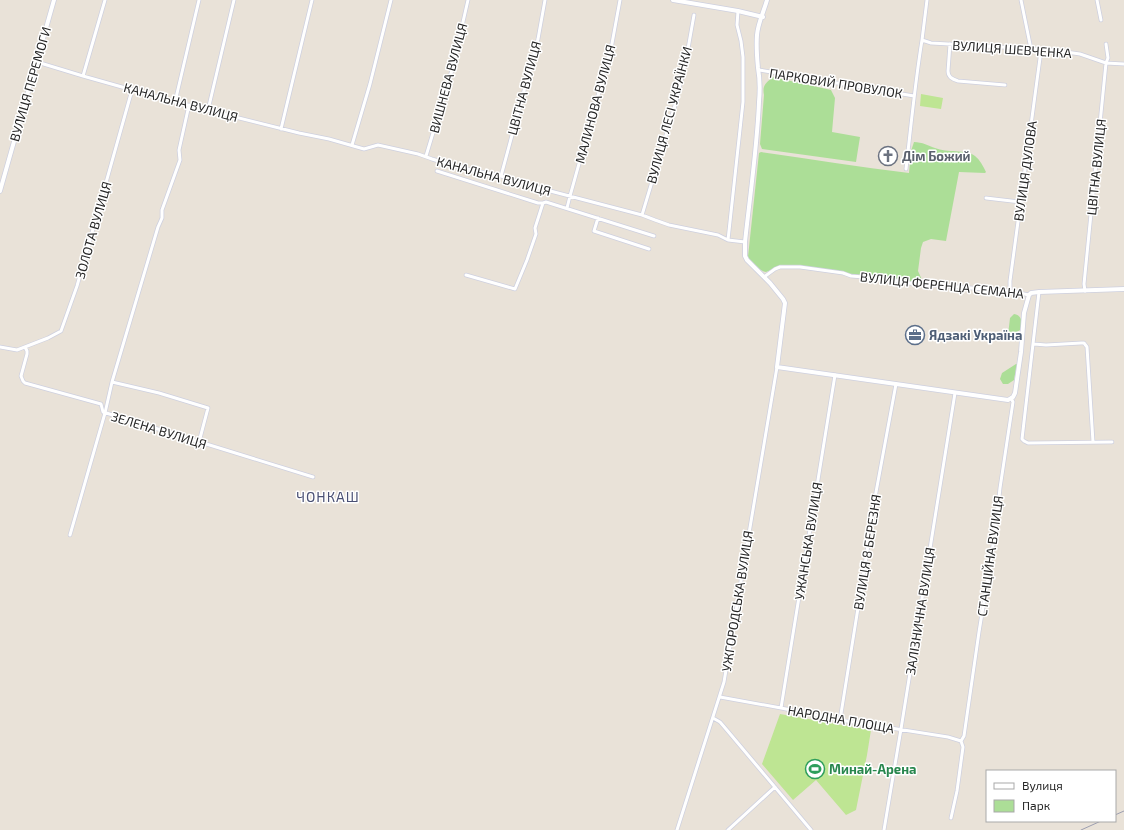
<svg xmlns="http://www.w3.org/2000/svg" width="1124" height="830" font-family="'Exo 2',sans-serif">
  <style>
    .green { fill: #acde97 }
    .pitch { fill: #bee593 }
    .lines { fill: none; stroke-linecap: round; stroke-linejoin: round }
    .minor-casing { stroke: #ced0df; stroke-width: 4.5 }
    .tertiary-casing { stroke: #ced0df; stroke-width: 5.5 }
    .minor { stroke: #fff; stroke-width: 3 }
    .tertiary { stroke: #fff; stroke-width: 4 }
    .rail { stroke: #9c9eb0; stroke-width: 1 }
    .labels { text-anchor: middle; stroke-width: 3; stroke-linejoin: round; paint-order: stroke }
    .street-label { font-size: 13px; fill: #272727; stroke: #fff }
    .worship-label { font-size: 13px; font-weight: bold; fill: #5b616d; stroke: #fff; text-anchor: start }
    .service-label { font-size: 13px; font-weight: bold; fill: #4e5e75; stroke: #fff; text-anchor: start }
    .leisure-label { font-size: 13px; font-weight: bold; fill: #27864d; stroke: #fff; text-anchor: start }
    .neighbourhood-label { font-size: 14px; letter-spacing: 1px; fill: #4a5074; stroke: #fff }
  </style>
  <rect width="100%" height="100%" fill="#e9e2d8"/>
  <!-- green -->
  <path class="green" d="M773,77l58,13 4,8 -3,34 28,5 -4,25 -94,-13 -2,-5 4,-49c-2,-10 2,-12 9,-18z
    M914,142c8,0 15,4 21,6 12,5 31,1 40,8 5,4 8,10 11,16l-1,1 -26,-1 -13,69 -15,-2 -8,3 -2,6 -3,23 5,11 -16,-1 -19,-3 -37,-4 -51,-8h-20l-14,6c-8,-2 -15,-8 -18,-15l11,-104 2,-1c49,7 98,15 148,21l2,-22z
    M1014,314c8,1 9,9 6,16l-11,7 -1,-2 2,-17z
    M1016,364h1l-3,16 -6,4h-5l-3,-5 2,-6z"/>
  <!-- pitch -->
  <path class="pitch" d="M921,94l22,4 -2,11 -21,-3z
    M780,714l91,16 -4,25 -11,55 -10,5 -30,-35 -23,20 -31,-36z"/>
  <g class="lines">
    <defs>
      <path id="minor" d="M927,0l-5,40 9,3 121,7 28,4 26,9 18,1
        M1021,0l10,49
        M1097,0l4,20
        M950,44l-2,27c0,6 4,8 10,10l47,4
        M37,62l46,14 92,26 124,31 30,6 35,10 14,-4 40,9 14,5 29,9 40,8 34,11 107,28 13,5 14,5 49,10 10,5 17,2
        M759,70l155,26
        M83,76l22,-76
        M175,102l24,-102
        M208,110l26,-110
        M281,129l31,-129
        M352,145l18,-61 21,-84
        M426,156l26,-86 16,-70
        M906,169c5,-43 9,-86 16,-129
        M437,171l101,32h5l3,-1 108,34
        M501,176l37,-137 7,-39
        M986,198l35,4
        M567,208l3,-12 41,-147 9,-49
        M642,215l34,-113 10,-42 8,-45
        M598,218l-4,13 55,18
        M728,240l15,-138v-45l-2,-16 -4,-16 1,-14
        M466,275l49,14 12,-29 9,-26 -1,-6 8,-25
        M764,277l11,-8 5,-2h20l43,6 8,3 37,3 19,4 103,8 19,4
        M1010,291v-10l30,-223 -1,-8
        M1085,291l-1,-7 22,-221 2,-5 -2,-14
        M1039,292l-17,147 2,2 4,2 84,-1
        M1034,344l12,1 35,-2h3l3,4 6,95
        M0,347l17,3 31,-12 13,-7 16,-45 55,-196
        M25,347l2,4v3l-6,22 2,5 2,2 76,21 2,8 210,65
        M112,382l47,11 49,15 -9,34
        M70,535l35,-122 7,-31 46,-155 4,-9v-8l18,-50 -1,-10 10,-45
        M720,697l61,11 59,12 108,17 13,4
        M781,708l54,-333
        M713,718l7,4 6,7 85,101
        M840,720l27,-168 7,-49 22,-119
        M951,818l6,-27 6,-44 -2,-6 3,-5 15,-104 16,-99 5,-45 13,-86 -2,-4
        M677,830l47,-148 53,-315
        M728,830l47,-43
        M884,830l17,-101 54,-336"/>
      <path id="tertiary" d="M673,0l65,11 25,6
        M767,0c-3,11 -9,23 -10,35 -1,12 0,22 1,33 2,11 2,23 1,34 -2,47 -9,93 -14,140v14l2,4 23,23 13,16 2,4 -8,64 231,33 5,-3 2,-4 6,-41 3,-39 5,-18 2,-2 8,-1 85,-3
        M0,191l54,-191"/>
    </defs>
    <!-- minor casing -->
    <use href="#minor" class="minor-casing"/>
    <!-- tertiary casing -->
    <use href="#tertiary" class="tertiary-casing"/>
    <!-- minor -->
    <use href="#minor" class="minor"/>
    <!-- tertiary -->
    <use href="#tertiary" class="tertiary"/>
    <!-- rail -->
    <path class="rail" d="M1115,815l9,-4
      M1081,830l20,-9"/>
  </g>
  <!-- icons -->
  <defs>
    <symbol id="church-ring" viewBox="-11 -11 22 22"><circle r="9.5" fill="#fff" stroke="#6b7280" stroke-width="1.5"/><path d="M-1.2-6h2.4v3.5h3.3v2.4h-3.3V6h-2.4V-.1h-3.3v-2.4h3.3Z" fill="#6b7280"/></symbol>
    <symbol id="office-ring" viewBox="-11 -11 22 22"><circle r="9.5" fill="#fff" stroke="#5c6f8a" stroke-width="1.5"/><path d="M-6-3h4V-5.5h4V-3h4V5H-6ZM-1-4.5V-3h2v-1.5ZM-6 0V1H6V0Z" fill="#5c6f8a"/></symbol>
    <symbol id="stadium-ring" viewBox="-11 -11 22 22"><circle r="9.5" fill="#fff" stroke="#2e9e5b" stroke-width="1.5"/><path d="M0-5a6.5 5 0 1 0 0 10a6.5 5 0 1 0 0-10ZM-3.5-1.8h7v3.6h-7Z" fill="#2e9e5b"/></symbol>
  </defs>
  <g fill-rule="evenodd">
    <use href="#church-ring" x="877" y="145" width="22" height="22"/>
    <use href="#office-ring" x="904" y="324" width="22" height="22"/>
    <use href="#stadium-ring" x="804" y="758" width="22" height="22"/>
  </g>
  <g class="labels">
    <!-- street labels -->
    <g class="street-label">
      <text transform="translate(1012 49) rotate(4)" y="5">ВУЛИЦЯ ШЕВЧЕНКА</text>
      <text transform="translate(448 78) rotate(-75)" y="5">ВИШНЕВА ВУЛИЦЯ</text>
      <text transform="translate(836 83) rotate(9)" y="5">ПАРКОВИЙ ПРОВУЛОК</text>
      <text transform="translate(30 84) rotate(-74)" y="5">ВУЛИЦЯ ПЕРЕМОГИ</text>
      <text transform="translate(524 88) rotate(-75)" y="5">ЦВІТНА ВУЛИЦЯ</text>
      <text transform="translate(181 102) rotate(15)" y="5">КАНАЛЬНА ВУЛИЦЯ</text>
      <text transform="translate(595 104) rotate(-75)" y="5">МАЛИНОВА ВУЛИЦЯ</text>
      <text transform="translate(669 115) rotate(-75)" y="5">ВУЛИЦЯ ЛЕСІ УКРАЇНКИ</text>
      <text transform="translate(1096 167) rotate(-84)" y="5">ЦВІТНА ВУЛИЦЯ</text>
      <text transform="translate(1025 171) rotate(-82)" y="5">ВУЛИЦЯ ДУЛОВА</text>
      <text transform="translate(494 176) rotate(15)" y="5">КАНАЛЬНА ВУЛИЦЯ</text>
      <text transform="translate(93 230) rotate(-74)" y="5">ЗОЛОТА ВУЛИЦЯ</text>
      <text transform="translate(942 285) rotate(6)" y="5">ВУЛИЦЯ ФЕРЕНЦА СЕМАНА</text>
      <text transform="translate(159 430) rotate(17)" y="5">ЗЕЛЕНА ВУЛИЦЯ</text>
      <text transform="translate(808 541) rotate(-81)" y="5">УЖАНСЬКА ВУЛИЦЯ</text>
      <text transform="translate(867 552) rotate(-81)" y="5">ВУЛИЦЯ 8 БЕРЕЗНЯ</text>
      <text transform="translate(990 556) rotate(-82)" y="5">СТАНЦІЙНА ВУЛИЦЯ</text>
      <text transform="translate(737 601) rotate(-81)" y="5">УЖГОРОДСЬКА ВУЛИЦЯ</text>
      <text transform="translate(920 611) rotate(-81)" y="5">ЗАЛІЗНИЧНА ВУЛИЦЯ</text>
      <text transform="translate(841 719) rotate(10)" y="5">НАРОДНА ПЛОЩА</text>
    </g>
    <!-- worship labels -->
    <g class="worship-label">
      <text x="902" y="161">Дім Божий</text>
    </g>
    <!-- service labels -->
    <g class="service-label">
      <text x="929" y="340">Ядзакі Україна</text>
    </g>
    <!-- leisure labels -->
    <g class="leisure-label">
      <text x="829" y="774">Минай-Арена</text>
    </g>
    <!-- neighbourhood labels -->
    <g class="neighbourhood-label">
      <text x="328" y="502">ЧОНКАШ</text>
    </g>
  </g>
  <!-- legend -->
  <rect x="986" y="770" width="130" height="52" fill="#ffffff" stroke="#a9a9a9"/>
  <rect x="994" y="783" width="20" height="6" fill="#ffffff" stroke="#a9a9a9"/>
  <text x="1022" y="790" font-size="12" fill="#272727">Вулиця</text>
  <rect x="994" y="800" width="20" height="12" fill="#acde97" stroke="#a9a9a9"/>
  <text x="1022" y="810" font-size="12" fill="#272727">Парк</text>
</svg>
